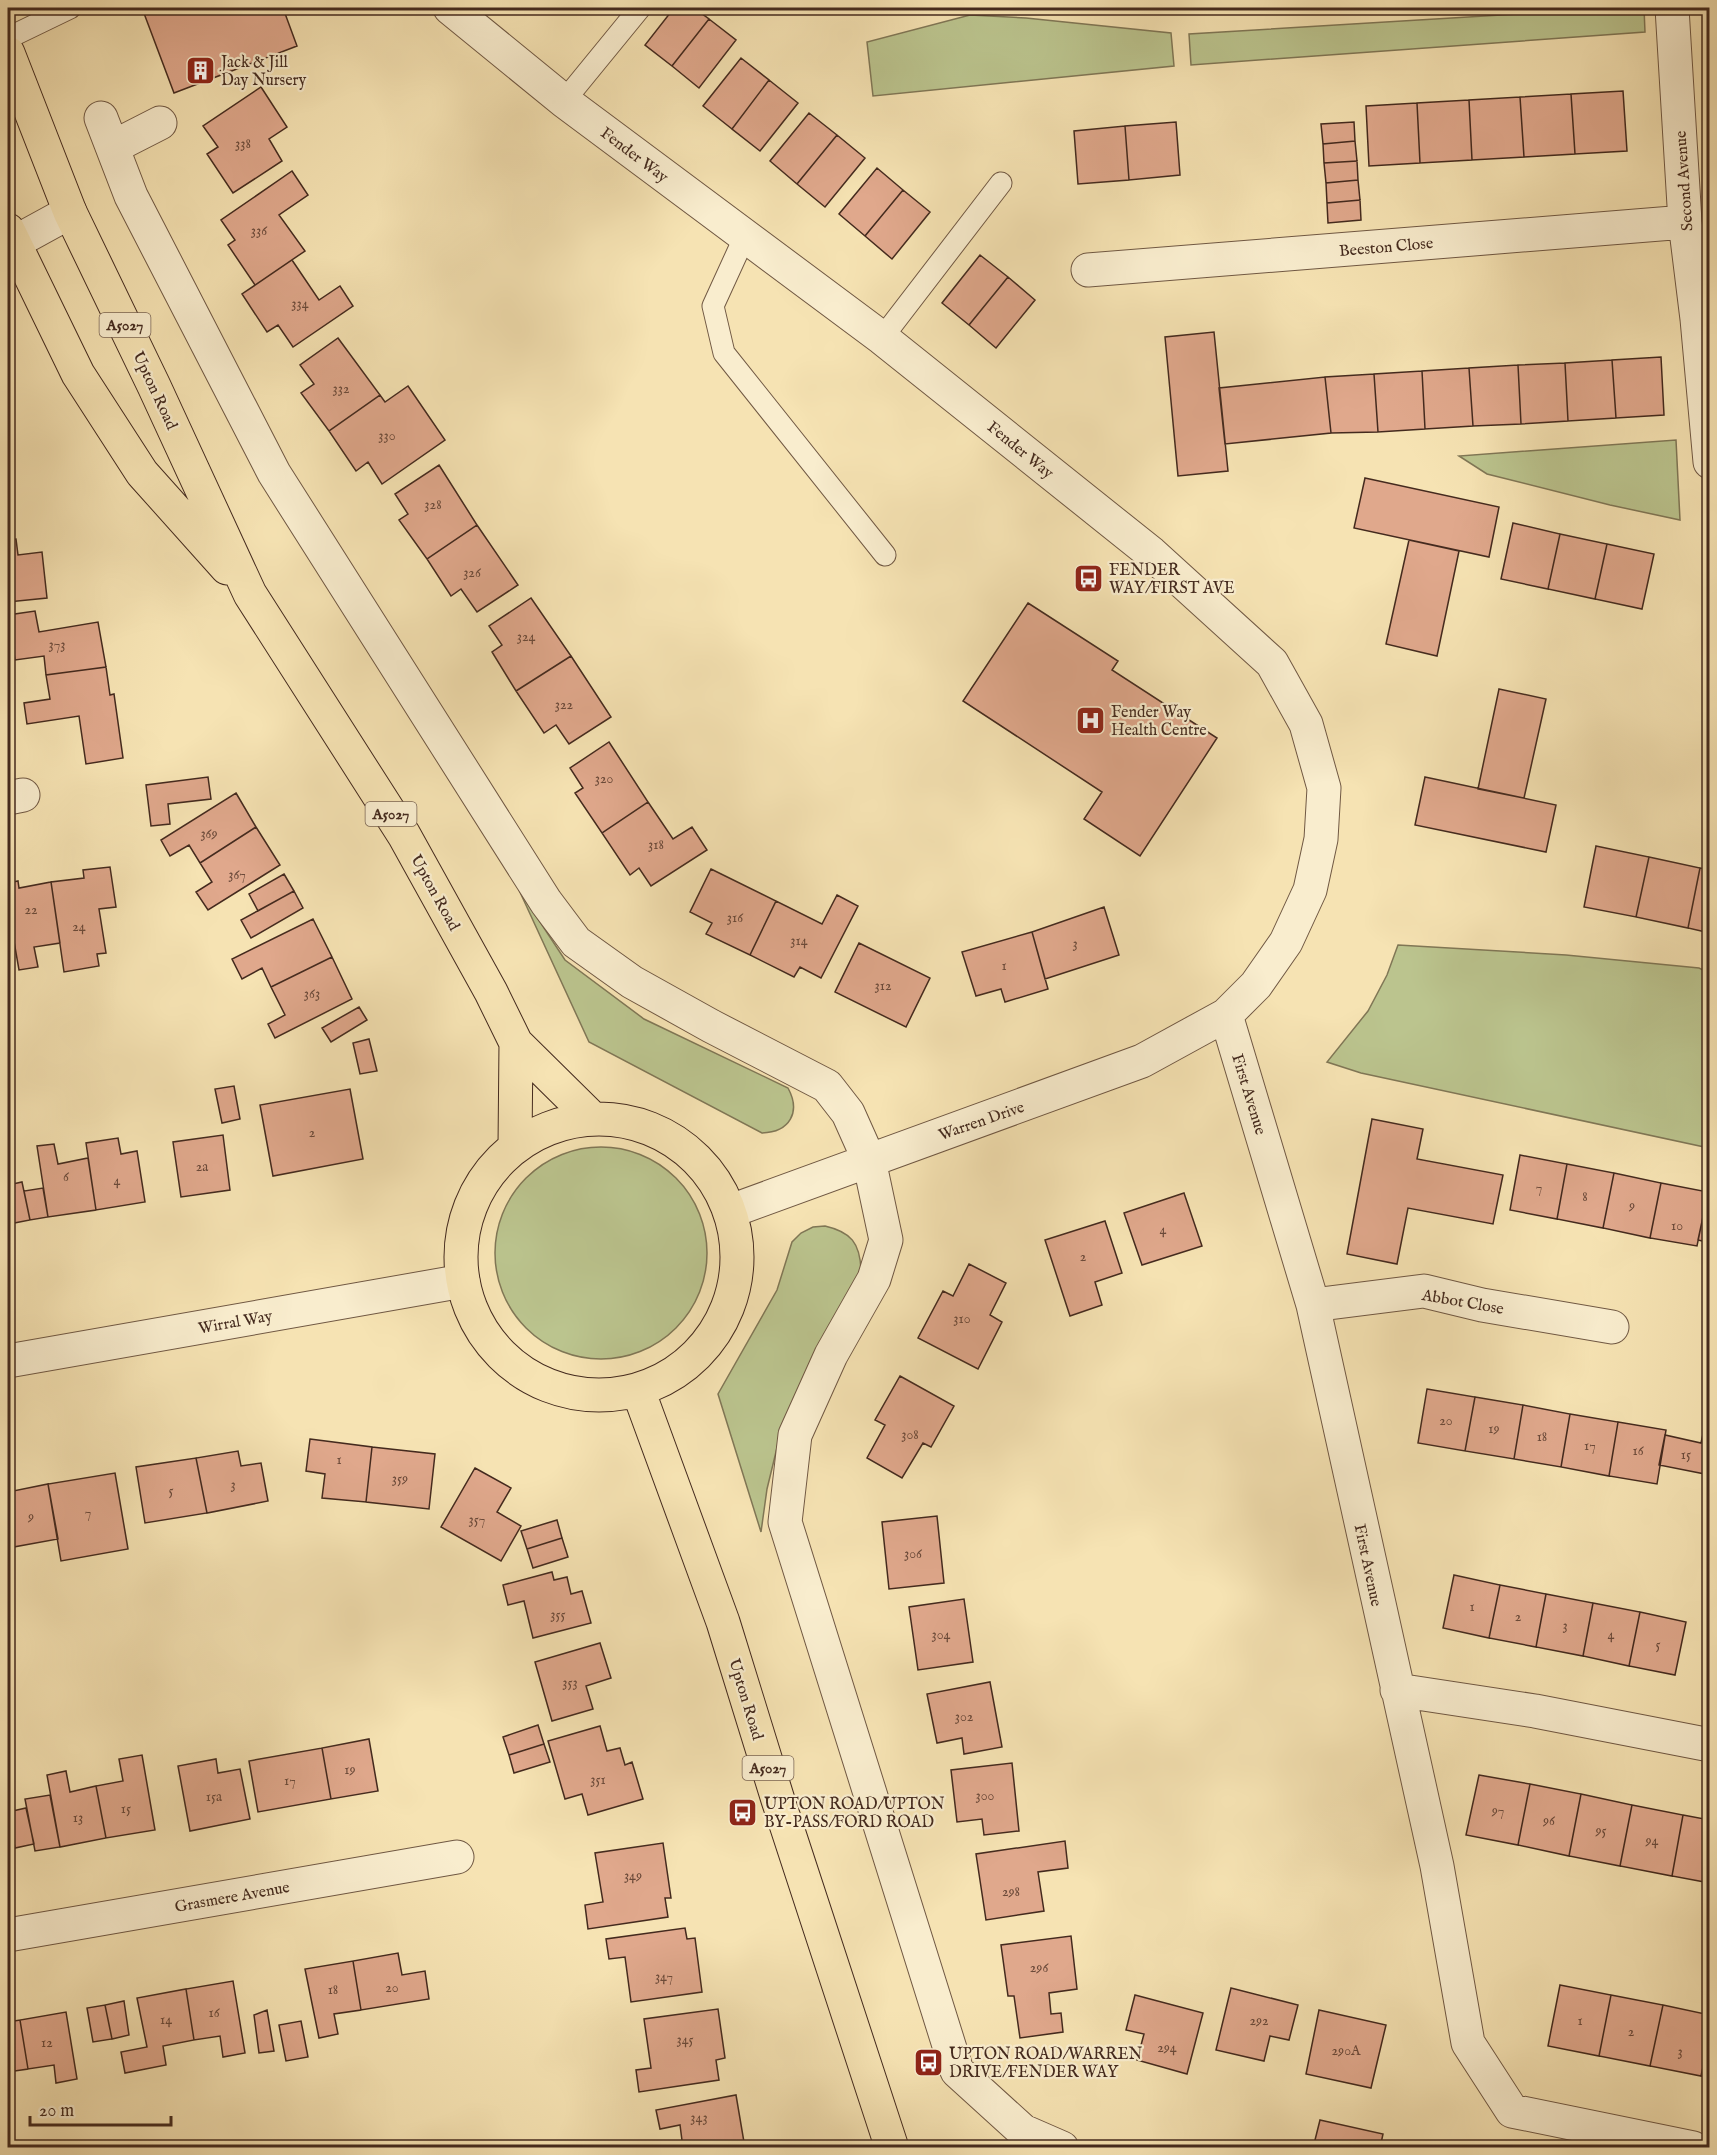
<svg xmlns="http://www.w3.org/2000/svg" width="1717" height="2155" font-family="'IM FELL English',serif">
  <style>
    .green { fill: #bbc48e; stroke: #807756; stroke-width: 1.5 }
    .building { fill: #e0a88c; stroke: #442a1e; stroke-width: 1.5 }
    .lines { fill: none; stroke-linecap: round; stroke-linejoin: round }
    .lane-casing { stroke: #705843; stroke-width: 23 }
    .street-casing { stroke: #705843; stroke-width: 35 }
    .primary-casing { stroke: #442a1e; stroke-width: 35 }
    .lane { stroke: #f9edce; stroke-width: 21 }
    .street { stroke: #f9edce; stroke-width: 33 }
    .primary { stroke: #f6e3b3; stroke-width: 33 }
    .labels { text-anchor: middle; stroke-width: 4.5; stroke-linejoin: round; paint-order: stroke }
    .number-label { font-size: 14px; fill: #6b4a3a }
    .shield { fill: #f9edce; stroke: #7a6453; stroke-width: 1.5 }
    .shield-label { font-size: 15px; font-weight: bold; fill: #442a1e }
    .poi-label { font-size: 16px; fill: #442a1e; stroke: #f9edce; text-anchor: start }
    .street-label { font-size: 16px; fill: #442a1e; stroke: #f9edce }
  </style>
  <rect width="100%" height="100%" fill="#f6e3b3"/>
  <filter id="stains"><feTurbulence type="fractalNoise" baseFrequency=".00333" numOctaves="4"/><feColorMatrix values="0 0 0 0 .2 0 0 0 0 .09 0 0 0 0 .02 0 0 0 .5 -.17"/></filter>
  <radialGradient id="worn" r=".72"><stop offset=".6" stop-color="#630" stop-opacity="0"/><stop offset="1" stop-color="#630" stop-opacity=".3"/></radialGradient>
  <!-- green -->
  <path class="green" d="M1614,8h30l1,24 -454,33 -2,-31z
    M970,15l56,3 145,15 3,33 -301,30 -6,-54z
    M1676,440l4,80 -70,-15 -123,-31 -28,-18z
    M519,890l46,70 79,59 144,69c13,24 2,44 -26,45l-173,-91z
    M1398,945l168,10 133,13 10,5v175l-348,-75 -34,-11 41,-51 19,-36z
    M495 1253a106 106 0 1 1 212 0a106 106 0 1 1-212 0Z
    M825,1226c26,6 35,17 36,44l-78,153 -16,66 -6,43 -43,-138 59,-104 15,-48 9,-9 12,-6z"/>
  <!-- building -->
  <path class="building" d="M142,8h141l14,38 -123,47z
    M674,8h20l15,11 -37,47 -27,-21z
    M709,19l27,21 -37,48 -27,-22z
    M741,58l28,22 -37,49 -29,-23z
    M769,80l29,23 -38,48 -28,-22z
    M261,87l26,40 -18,12 13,22 -49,32 -26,-39 11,-7 -15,-21z
    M1623,91l4,60 -52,3 -4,-60z
    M1571,94l4,60 -51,3 -4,-60z
    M1520,97l4,60 -52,3 -3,-60z
    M1469,100l3,60 -52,3 -3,-60z
    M1417,103l3,60 -51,3 -3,-60z
    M809,113l28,22 -40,49 -27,-23z
    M1176,122l4,53 -51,5 -4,-54z
    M1354,122l1,19 -32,3 -2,-20z
    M1125,126l4,54 -51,4 -4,-53z
    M837,135l28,23 -40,49 -28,-23z
    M1355,141l2,20 -33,2 -1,-19z
    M1357,161l1,19 -32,3 -2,-20z
    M877,168l26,22 -38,46 -26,-22z
    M292,171l16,24 -29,20 26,36 -50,34 -27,-40 7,-5 -14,-20z
    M1358,180l2,20 -33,3 -1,-20z
    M903,190l27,22 -38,47 -27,-23z
    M1360,200l1,20 -33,3 -1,-20z
    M980,255l28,22 -39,48 -27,-22z
    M292,260l27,40 21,-14 13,20 -60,41 -15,-22 -11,7 -25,-38z
    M1008,277l27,23 -39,48 -27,-23z
    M1214,332l14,139 -50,5 -13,-139z
    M338,338l42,57 -51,36 -28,-38 13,-9 -14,-19z
    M1661,357l3,58 -48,3 -4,-58z
    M1612,360l4,58 -48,3 -3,-58z
    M1565,363l3,58 -47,3 -3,-59z
    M1518,365l3,59 -48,2 -4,-58z
    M1469,368l4,58 -48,3 -3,-58z
    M1422,371l3,58 -47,3 -4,-58z
    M1374,374l4,58 -47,1 -6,-56z
    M1325,377l6,56 -106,11 -6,-56z
    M408,386l37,54 -63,44 -14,-22 -12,9 -27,-40 51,-36 5,7z
    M439,465l38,60 -50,34 -28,-39 9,-6 -13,-20z
    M1365,478l134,29 -10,50 -135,-29z
    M1513,523l47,11 -12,55 -47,-10z
    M477,525l41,60 -41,27 -16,-23 -10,7 -24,-37z
    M1560,534l47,10 -12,55 -47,-10z
    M16,539l2,16 24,-3 5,46 -39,4v-62z
    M1409,540l50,11 -22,105 -51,-12z
    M1607,544l47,10 -12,55 -47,-10z
    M531,598l40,58 -55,35 -24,-39 10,-7 -13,-19z
    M1028,603l90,58 -6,9 105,68 -77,118 -56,-37 18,-27 -139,-91z
    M35,611l4,21 59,-10 8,45 -60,8 -2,-19 -29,4 -7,-45z
    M571,656l40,61 -42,27 -13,-19 -12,8 -28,-42z
    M106,667l4,28 4,-1 9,64 -37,6 -7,-48 -52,8 -3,-21 26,-4 -4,-24z
    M1499,689l47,10 -22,99 -46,-9z
    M609,742l39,60 -46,31 -27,-40 8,-5 -13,-20z
    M208,777l3,22 -43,5 2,20 -19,2 -5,-41z
    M1425,777l131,28 -10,47 -131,-27z
    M236,793l20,34 -56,36 -11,-18 -19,11 -9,-16z
    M648,802l25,37 19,-12 15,23 -56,36 -12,-18 -9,7 -28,-42z
    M256,827l24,38 -72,45 -12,-18 16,-10 -12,-19z
    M1596,846l53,11 -13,60 -52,-10z
    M1649,857l51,11 -12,60 -52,-11z
    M110,867l6,40 -17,2 7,44 -9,1 2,12 -35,6 -13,-90 33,-4 -1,-8z
    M1700,868l10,2v63l-22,-5z
    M711,869l65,32 -26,54 -44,-21 6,-11 -22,-11z
    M284,874l10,17 -36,20 -9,-17z
    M18,881l1,7 32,-6 9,61 -26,4 4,20 -19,3 -7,-40 -4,1v-48z
    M294,891l9,17 -52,30 -10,-18z
    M837,895l21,11 -37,72 -21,-11 -6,10 -44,-22 26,-54 46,23z
    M1104,907l15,48 -74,24 -13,-47z
    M313,919l19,38 -61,30 -9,-19 -20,11 -10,-20z
    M1032,932l16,57 -43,13 -4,-13 -25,7 -14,-44z
    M859,943l71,35 -24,49 -71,-35z
    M332,957l20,42 -77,39 -7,-14 17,-9 -14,-28z
    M359,1007l8,13 -36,22 -9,-14z
    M369,1039l8,32 -17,3 -7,-31z
    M234,1086l6,33 -18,4 -7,-34z
    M350,1089l13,70 -90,17 -13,-71z
    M1372,1119l51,10 -6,30 86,16 -10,49 -85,-16 -11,56 -50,-10z
    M223,1135l7,55 -49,7 -8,-55z
    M118,1138l3,16 16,-3 8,51 -49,8 -10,-67z
    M54,1144l4,20 30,-6 8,52 -48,7 -11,-71z
    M1520,1155l47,9 -10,55 -47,-9z
    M1567,1164l47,9 -11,55 -46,-9z
    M1614,1173l47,10 -11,55 -47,-10z
    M22,1182l8,38 -21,4 -1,-39z
    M1661,1183l47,9 -11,54 -47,-8z
    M43,1188l5,29 -18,3 -6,-29z
    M1184,1193l18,53 -60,19 -18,-52z
    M1704,1212l6,1v30l-12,-3z
    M1105,1221l17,52 -27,9 7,23 -32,11 -25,-76z
    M969,1264l37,19 -16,32 12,7 -24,47 -60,-31 25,-47 10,5z
    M900,1376l54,30 -23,41 -8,-4 -21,35 -35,-20 18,-33 -10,-5z
    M1710,1376v36l-7,-1z
    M1427,1389l48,8 -10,54 -47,-8z
    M1475,1397l48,8 -9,54 -49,-8z
    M1523,1405l47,9 -9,53 -47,-8z
    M1708,1412h2v63l-51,-10 6,-30 36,8z
    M1570,1414l48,8 -9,54 -48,-9z
    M1618,1422l48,8 -9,54 -48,-8z
    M310,1439l62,8 -6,55 -44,-4 3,-24 -19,-3z
    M372,1447l63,7 -6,55 -63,-7z
    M238,1451l3,15 20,-3 7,38 -61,12 -11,-55z
    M196,1458l11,55 -62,10 -9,-56z
    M475,1468l36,20 -14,24 24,14 -20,35 -60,-34z
    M115,1473l13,76 -67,12 -13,-77z
    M48,1484l10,55 -50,9v-56z
    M937,1516l7,67 -55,6 -7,-67z
    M557,1520l5,18 -35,11 -6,-18z
    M562,1538l6,19 -35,11 -6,-19z
    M552,1572l2,8 13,-3 4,17 11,-3 9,32 -58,15 -9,-37 -16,4 -5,-20z
    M1454,1575l46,10 -11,53 -46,-10z
    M1500,1585l46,9 -10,53 -47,-9z
    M1546,1594l47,9 -10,53 -47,-9z
    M964,1599l9,63 -55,8 -9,-63z
    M1593,1603l47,9 -11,54 -46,-10z
    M1640,1612l46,10 -11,53 -46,-9z
    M600,1643l11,35 -25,8 7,23 -41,12 -17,-59z
    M990,1682l12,65 -38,7 -2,-16 -25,5 -10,-49z
    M538,1725l6,19 -35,11 -6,-18z
    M600,1726l7,25 13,-3 5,17 7,-3 11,37 -55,16 -6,-21 -17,5 -17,-58z
    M369,1739l9,52 -47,8 -9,-51z
    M544,1744l6,18 -36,11 -5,-18z
    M322,1748l9,51 -73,13 -9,-51z
    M142,1755l13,75 -49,8 -10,-52 27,-5 -4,-22z
    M216,1759l2,14 22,-4 10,50 -60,12 -12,-65z
    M1012,1763l7,68 -35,4 -2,-16 -25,3 -6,-52z
    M66,1771l4,21 26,-6 10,52 -46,9 -13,-72z
    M1479,1775l51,9 -12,61 -52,-10z
    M1530,1784l51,10 -12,62 -51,-11z
    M1581,1794l51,11 -12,61 -51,-10z
    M50,1795l10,52 -25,4 -10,-52z
    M1632,1805l51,10 -11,61 -52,-10z
    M26,1808l8,36 -19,4 -7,-36z
    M1683,1815l27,5v63l-38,-7z
    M1065,1841l3,27 -30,4 6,39 -58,9 -10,-66z
    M663,1843l8,55h-6l3,19 -80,12 -3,-24 18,-3 -8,-49z
    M685,1928l2,11 8,-1 7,54 -71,10 -6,-45 -16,2 -3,-20z
    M1071,1936l6,53 -28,4 2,21 10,-1 2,19 -43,6 -6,-42h-6l-7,-51z
    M398,1953l4,22 23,-4 4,28 -68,11 -8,-49z
    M353,1961l8,49 -27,4 4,20 -19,4 -14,-69z
    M233,1981l12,72 -22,4 -3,-21 -26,4 -8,-51z
    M1560,1985l51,10 -12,61 -51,-10z
    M1231,1988l67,17 -9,35 -19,-4 -6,25 -48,-11z
    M186,1989l8,51 -31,6 3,19 -41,8 -4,-21 26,-5 -10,-49z
    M1135,1995l68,18 -16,61 -50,-14 7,-26 -18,-4z
    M1611,1995l52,10 -13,61 -51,-10z
    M124,2001l5,34 -17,4 -7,-34z
    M105,2005l7,34 -19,3 -6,-34z
    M1663,2005l47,10v21l-9,40 -51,-10z
    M718,2009l7,49 -9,2 3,20 -80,12 -3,-22 15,-2 -7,-49z
    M267,2010l7,41 -15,2 -5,-38z
    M1319,2010l67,15 -15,63 -65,-14z
    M66,2012l11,67 -21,4 -2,-18 -26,4 -8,-49z
    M20,2020l8,49 -20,3v-50z
    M301,2021l7,36 -22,4 -7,-36z
    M1710,2036v42l-9,-2z
    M736,2095l9,53h-62l-3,-23 -20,4 -4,-19z
    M1320,2120l63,14 -3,14h-67z"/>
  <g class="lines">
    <defs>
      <path id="lane" d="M8,38l62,-30
        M564,101l76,-93
        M745,236l-32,70 11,47 161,202
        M882,338l119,-155"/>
      <path id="street" d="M450,8l114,93 318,237 269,215 121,110 34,61 18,64 -3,51 -11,51 -24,52 -30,43 -30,30 -84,46 -411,150
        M1672,8l13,214 12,97 13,143
        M101,118l30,78 143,277 272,429 30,40 56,40 79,44 116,60 21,27 21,47 17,80 -12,39 -43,76 -36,80 -10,87 172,549 66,60 39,17
        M113,147l47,-24
        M8,246l62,-34
        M1088,270l597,-48
        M8,798l15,-3
        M1226,1015l87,290 124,561 31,177 44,68 181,37
        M1313,1305l111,-14 58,14 130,22
        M8,1361l455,-80
        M1397,1690l138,21 175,34
        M8,1935l449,-78"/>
      <path id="primary" d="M8,53l62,159 84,174 96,208 154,241 87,157 25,51 76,75
        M8,230l70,144 64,99 85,95
        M461 1257a138 138 0 1 1 276 0a138 138 0 1 1-276 0Z
        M515,1146l1,-103
        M638,1390l85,232 55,178 114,348"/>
    </defs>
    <!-- lane casing -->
    <use href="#lane" class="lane-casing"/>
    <!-- street casing -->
    <use href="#street" class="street-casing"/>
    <!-- primary casing -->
    <use href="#primary" class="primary-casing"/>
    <!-- lane -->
    <use href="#lane" class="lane"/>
    <!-- street -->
    <use href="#street" class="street"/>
    <!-- primary -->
    <use href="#primary" class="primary"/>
  </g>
  <!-- icons -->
  <defs>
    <symbol id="building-square" viewBox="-11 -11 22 22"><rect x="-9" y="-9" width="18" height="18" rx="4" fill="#8f2418" stroke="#f9edce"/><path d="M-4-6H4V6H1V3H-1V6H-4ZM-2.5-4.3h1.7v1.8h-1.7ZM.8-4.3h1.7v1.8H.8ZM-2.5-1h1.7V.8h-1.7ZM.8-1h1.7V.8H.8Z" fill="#fff"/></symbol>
    <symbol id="bus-square" viewBox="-11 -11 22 22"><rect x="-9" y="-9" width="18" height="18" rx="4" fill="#8f2418" stroke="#f9edce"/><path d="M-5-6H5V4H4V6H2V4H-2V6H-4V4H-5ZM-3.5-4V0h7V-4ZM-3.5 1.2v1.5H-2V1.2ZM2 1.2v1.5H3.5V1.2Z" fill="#fff"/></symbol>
    <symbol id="hospital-square" viewBox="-11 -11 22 22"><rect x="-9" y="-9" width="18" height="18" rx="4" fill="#8f2418" stroke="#f9edce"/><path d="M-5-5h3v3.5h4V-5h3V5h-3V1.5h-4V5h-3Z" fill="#fff"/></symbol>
  </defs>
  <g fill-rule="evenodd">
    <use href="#building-square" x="184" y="54" width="33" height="33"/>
    <use href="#bus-square" x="1072" y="562" width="33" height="33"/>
    <use href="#hospital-square" x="1074" y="704" width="33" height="33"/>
    <use href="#bus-square" x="726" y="1796" width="33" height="33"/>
    <use href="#bus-square" x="912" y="2046" width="33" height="33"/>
  </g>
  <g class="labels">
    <!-- number labels -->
    <g class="number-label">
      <text x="243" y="148">338</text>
      <text x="259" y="235">336</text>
      <text x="300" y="308">334</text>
      <text x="341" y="393">332</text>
      <text x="387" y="440">330</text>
      <text x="433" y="509">328</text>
      <text x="472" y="577">326</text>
      <text x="526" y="641">324</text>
      <text x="57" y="649">373</text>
      <text x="564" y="709">322</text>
      <text x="604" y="783">320</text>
      <text x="209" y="838">369</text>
      <text x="656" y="849">318</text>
      <text x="237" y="879">367</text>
      <text x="31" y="914">22</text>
      <text x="735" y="922">316</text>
      <text x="79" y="931">24</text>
      <text x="799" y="945">314</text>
      <text x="1075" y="948">3</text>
      <text x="1004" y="970">1</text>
      <text x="883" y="990">312</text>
      <text x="312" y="998">363</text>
      <text x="312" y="1137">2</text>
      <text x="202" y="1171">2a</text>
      <text x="66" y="1181">6</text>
      <text x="117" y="1185">4</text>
      <text x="1539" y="1192">7</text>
      <text x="1585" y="1201">8</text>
      <text x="1632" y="1210">9</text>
      <text x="1677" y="1230">10</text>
      <text x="1163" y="1234">4</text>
      <text x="1083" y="1261">2</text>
      <text x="962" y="1323">310</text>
      <text x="1446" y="1425">20</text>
      <text x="1494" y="1433">19</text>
      <text x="910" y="1439">308</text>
      <text x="1542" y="1441">18</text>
      <text x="1590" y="1450">17</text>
      <text x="1638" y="1455">16</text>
      <text x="1686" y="1459">15</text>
      <text x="339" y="1464">1</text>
      <text x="400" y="1483">359</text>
      <text x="233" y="1489">3</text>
      <text x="171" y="1495">5</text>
      <text x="88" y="1517">7</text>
      <text x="31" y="1521">9</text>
      <text x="477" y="1524">357</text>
      <text x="913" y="1558">306</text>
      <text x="1472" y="1611">1</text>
      <text x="558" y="1619">355</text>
      <text x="1518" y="1621">2</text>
      <text x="1565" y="1630">3</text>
      <text x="941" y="1639">304</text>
      <text x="1611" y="1639">4</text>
      <text x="1658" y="1649">5</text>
      <text x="570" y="1687">353</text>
      <text x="964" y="1721">302</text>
      <text x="350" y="1774">19</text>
      <text x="598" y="1784">351</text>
      <text x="290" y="1785">17</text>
      <text x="985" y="1800">300</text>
      <text x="214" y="1801">15a</text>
      <text x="126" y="1813">15</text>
      <text x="1498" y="1815">97</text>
      <text x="78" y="1822">13</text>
      <text x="1549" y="1825">96</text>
      <text x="1601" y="1835">95</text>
      <text x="1652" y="1845">94</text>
      <text x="633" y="1880">349</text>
      <text x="1011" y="1896">298</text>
      <text x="1039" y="1972">296</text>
      <text x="664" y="1981">347</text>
      <text x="392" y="1992">20</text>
      <text x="333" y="1994">18</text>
      <text x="214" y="2017">16</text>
      <text x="166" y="2024">14</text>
      <text x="1259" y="2025">292</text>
      <text x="1580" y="2025">1</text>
      <text x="1631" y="2036">2</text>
      <text x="685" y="2044">345</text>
      <text x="47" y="2047">12</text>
      <text x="1167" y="2052">294</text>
      <text x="1346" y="2055">290A</text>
      <text x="1680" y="2056">3</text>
      <text x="699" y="2122">343</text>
    </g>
    <!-- shield labels -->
    <g class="shield">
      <rect x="99.5" y="313" width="51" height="24" rx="4.5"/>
      <rect x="365.5" y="802" width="51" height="24" rx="4.5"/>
      <rect x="742.5" y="1756" width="51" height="24" rx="4.5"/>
    </g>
    <g class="shield-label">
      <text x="125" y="330">A5027</text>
      <text x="391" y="819">A5027</text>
      <text x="768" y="1773">A5027</text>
    </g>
    <!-- poi labels -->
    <g class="poi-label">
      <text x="221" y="67">Jack &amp; Jill<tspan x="221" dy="18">Day Nursery</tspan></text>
      <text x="1109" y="575">FENDER<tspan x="1109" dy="18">WAY/FIRST AVE</tspan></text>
      <text x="1111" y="717">Fender Way<tspan x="1111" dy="18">Health Centre</tspan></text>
      <text x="764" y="1809">UPTON ROAD/UPTON<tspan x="764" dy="18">BY-PASS/FORD ROAD</tspan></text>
      <text x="949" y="2059">UPTON ROAD/WARREN<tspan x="949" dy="18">DRIVE/FENDER WAY</tspan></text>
    </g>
    <!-- street labels -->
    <g class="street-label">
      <text transform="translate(635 154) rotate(37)" y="6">Fender Way</text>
      <text transform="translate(1683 181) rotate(-94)" y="6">Second Avenue</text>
      <text transform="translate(1386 246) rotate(-5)" y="6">Beeston Close</text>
      <text transform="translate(156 390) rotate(65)" y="6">Upton Road</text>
      <text transform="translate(1021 449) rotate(39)" y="6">Fender Way</text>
      <text transform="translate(436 892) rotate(61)" y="6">Upton Road</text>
      <text transform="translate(1250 1094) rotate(73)" y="6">First Avenue</text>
      <text transform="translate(981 1120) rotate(-19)" y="6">Warren Drive</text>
      <text transform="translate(1463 1301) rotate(10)" y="6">Abbot Close</text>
      <text transform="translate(235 1321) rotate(-10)" y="6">Wirral Way</text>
      <text transform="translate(1369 1565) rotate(78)" y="6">First Avenue</text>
      <text transform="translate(747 1699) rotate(73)" y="6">Upton Road</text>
      <text transform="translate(232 1896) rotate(-10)" y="6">Grasmere Avenue</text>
    </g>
  </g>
  <!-- margin -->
  <rect width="1717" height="2155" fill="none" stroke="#f6e3b3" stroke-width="30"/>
  <rect x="9" y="9" width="1699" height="2137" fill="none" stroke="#442a1e" stroke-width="3"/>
  <rect x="15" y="15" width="1687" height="2125" fill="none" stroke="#442a1e" stroke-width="1.5"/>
  <!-- scale -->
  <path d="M30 2116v9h141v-9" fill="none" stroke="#442a1e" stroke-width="3"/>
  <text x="39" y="2116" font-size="18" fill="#442a1e" stroke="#f9edce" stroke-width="4.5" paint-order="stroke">20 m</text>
  <rect width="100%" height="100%" filter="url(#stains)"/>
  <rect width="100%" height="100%" fill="url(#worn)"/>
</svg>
